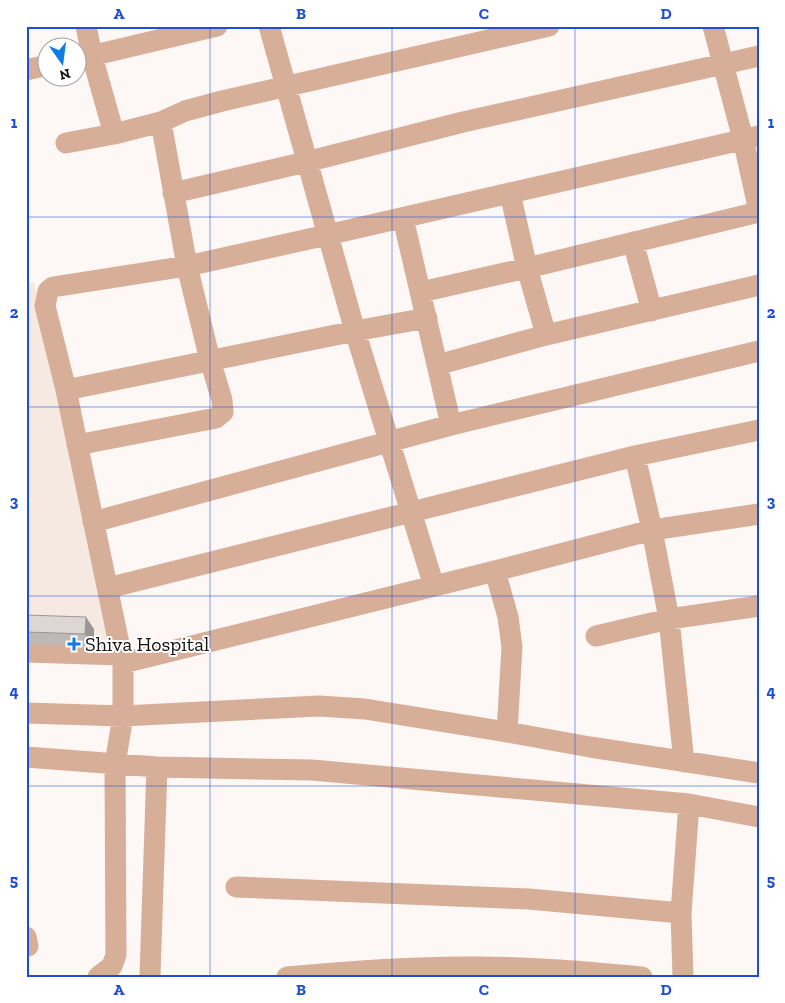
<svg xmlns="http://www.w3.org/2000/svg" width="785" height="1003" font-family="'Zilla Slab',serif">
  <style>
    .built { fill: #f6e9e2 }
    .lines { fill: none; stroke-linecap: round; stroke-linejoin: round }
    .minor { stroke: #d7ae98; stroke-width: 21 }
    .wall { fill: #bdb9b6 }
    .shaded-wall { fill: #9a9694 }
    .building { fill: #dcd7d4; stroke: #9a9694 }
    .grid { fill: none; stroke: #1d4ed8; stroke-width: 1; stroke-opacity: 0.55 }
    .poi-dot { fill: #0e7ce3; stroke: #fff; stroke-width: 2 }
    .labels { text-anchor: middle; stroke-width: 4; stroke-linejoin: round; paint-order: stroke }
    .poi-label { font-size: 20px; fill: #141312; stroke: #fff; text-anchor: start }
    .neatline { fill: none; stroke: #1d4ed8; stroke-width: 2 }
    .grid-label { font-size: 16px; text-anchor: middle; font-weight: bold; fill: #1d4ed8 }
  </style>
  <rect width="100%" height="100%" fill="#fdf7f5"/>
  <!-- built -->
  <path class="built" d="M34,282l81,361 -89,-2v-357z"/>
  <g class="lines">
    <!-- minor -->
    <path class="minor" d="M86,26l6,30 22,78
      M269,26l86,305 79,255
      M713,26l30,113 16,72
      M78,59l139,-33
      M26,70l22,-5
      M66,143l48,-9 47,-12 24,-11 37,-10 327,-75
      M173,193l133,-31 157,-40 296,-66
      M510,193l17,75 19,67
      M403,218l48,207
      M633,242l19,69
      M421,292l106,-24 232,-56
      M437,365l109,-30 213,-50
      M66,390l289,-59 72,-13
      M77,445l139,-27 7,-6 -1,-12 -12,-40 -23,-94 -26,-144
      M635,456l17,74 17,89 15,143
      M93,522l358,-97 308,-74
      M495,571l13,46 4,30 -5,85
      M108,588l527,-132 124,-26
      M596,636l73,-17 90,-13
      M26,652l96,3
      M123,663l372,-92 157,-41 107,-16
      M26,713l97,3 196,-10 46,3 142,23 83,15 169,26
      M26,757l131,10 155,3 377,34 70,13
      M236,887l293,12 152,14
      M26,937l2,9
      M150,975l7,-208
      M98,977l14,-11 4,-11 -1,-191 8,-48v-53l-57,-273 -21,-84 3,-15 5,-4 134,-21 140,-31 432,-99
      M287,977c63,-6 127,-11 191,-10 55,0 109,5 164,10
      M683,977l-2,-64 8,-109"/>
  </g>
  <!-- wall -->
  <path class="wall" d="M26,615l68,14v17l-68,-2z"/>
  <!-- shaded-wall -->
  <path class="shaded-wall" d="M86,617l8,12v17l-9,-12z"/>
  <!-- building -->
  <path class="building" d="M26,615l60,2 -1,17 -59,-2z"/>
  <!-- grid -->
  <path class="grid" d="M210,26v951M392,26v951M575,26v951M26,217h733M26,407h733M26,596h733M26,786h733"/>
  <!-- markers -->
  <path class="poi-dot" d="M71.5 636.5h5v5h5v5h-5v5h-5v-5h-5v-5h5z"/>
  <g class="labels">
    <!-- poi labels -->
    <g class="poi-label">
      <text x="85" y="651">Shiva Hospital</text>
    </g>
  </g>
  <!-- border -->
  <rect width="785" height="1003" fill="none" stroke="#ffffff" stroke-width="55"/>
  <!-- north arrow -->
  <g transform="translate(62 62) rotate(166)"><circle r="24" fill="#ffffff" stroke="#a1a1a0"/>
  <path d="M0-4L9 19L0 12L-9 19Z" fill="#0e7ce3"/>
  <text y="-8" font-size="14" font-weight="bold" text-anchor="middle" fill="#141312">N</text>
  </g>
  <rect x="28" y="28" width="730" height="948" class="neatline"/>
  <g class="grid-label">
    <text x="119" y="19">A</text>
    <text x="301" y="19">B</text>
    <text x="484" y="19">C</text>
    <text x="666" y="19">D</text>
    <text x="14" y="128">1</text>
    <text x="771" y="128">1</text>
    <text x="14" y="318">2</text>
    <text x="771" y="318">2</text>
    <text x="14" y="507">3</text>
    <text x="771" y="507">3</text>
    <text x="14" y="697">4</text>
    <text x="771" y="697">4</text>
    <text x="14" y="886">5</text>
    <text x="771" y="886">5</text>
    <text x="119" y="995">A</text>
    <text x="301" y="995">B</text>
    <text x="484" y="995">C</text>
    <text x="666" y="995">D</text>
  </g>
</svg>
